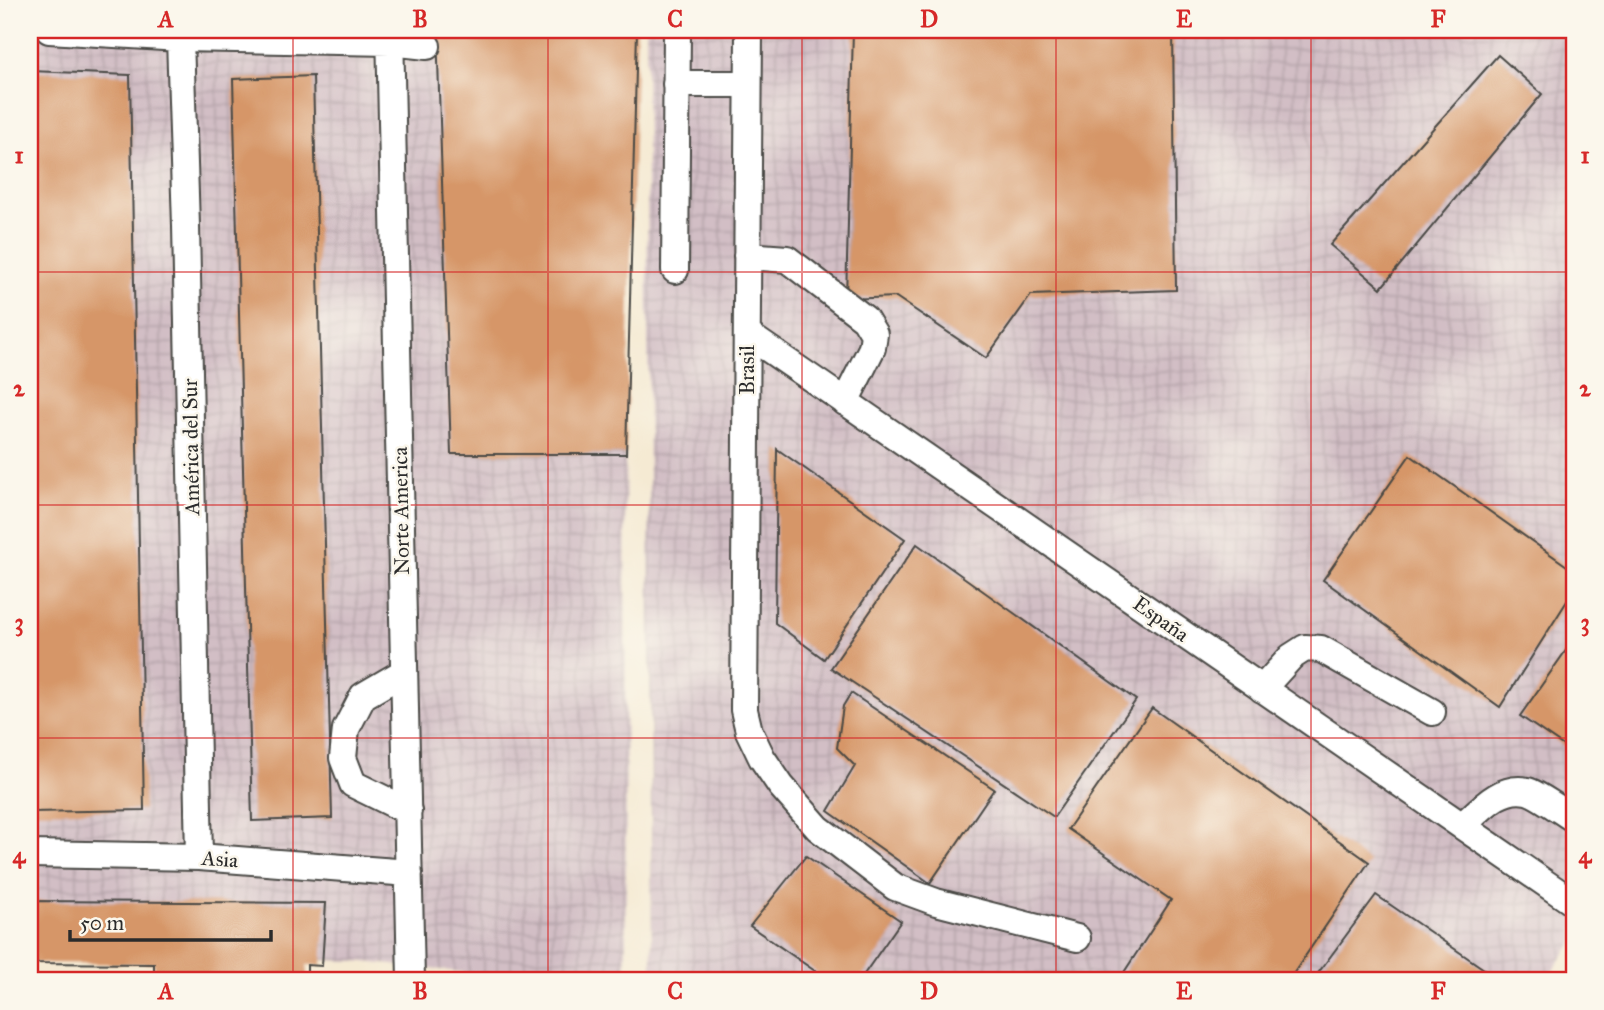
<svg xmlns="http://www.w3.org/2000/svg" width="1604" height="1010" font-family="'IM FELL Great Primer',serif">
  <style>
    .industrial { fill: url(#industrial-grid) }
    .building { fill: #d69668 }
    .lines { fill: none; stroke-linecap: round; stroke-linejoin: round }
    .minor-casing { stroke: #494844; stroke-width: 30 }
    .minor { stroke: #fff; stroke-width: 26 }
    .grid { fill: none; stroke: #d62828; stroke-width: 2; stroke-opacity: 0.55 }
    .labels { text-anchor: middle; stroke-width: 5; stroke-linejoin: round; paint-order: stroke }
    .street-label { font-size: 21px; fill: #2b2b2b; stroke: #fbf7ec }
    .neatline { fill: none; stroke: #d62828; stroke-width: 2.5 }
    .grid-label { font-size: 23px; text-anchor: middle; font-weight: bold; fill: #d62828 }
  </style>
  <defs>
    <pattern id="industrial-grid" width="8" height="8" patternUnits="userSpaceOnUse" patternTransform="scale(1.75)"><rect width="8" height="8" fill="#d2bec5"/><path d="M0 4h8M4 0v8" fill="none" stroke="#b4a3a9"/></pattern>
  </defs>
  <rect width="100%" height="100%" fill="#fbf7ec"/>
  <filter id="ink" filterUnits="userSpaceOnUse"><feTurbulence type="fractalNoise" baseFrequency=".0143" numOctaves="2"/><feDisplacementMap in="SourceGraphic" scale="14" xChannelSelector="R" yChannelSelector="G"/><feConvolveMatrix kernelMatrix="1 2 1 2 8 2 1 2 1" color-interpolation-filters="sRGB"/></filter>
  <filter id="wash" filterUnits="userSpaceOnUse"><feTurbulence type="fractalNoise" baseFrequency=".00686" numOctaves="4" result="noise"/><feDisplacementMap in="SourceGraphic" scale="28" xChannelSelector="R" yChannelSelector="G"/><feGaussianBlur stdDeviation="1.57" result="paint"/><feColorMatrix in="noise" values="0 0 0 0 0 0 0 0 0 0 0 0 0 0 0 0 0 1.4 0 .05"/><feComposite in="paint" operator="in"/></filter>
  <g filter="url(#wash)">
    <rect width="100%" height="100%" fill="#f5ead3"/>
    <!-- industrial -->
    <path class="industrial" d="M30,30h595l1,950h-86l-186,-19 -324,-9z
      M646,30h928v911l-28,39h-827l-67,-10z"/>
    <g id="blocks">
      <!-- building -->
      <path class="building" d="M437,30h200l-11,424h-175z
        M853,30h320l3,260 -145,5 -45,63 -90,-61 -50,2z
        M1498,55l44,39 -161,194 -51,-43z
        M30,71l100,4 14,735 -114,2z
        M313,76l19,742 -80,3 -19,-742z
        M777,449l128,90 -81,120 -49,-36z
        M1410,455l164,116v19l-74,117 -177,-127z
        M917,544l219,156 -82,117 -223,-149z
        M1574,639v114l-54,-37z
        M851,693l143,96 -64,94 -102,-72 27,-45 -18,-18 6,-42z
        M1152,708l217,154 -80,118h-170l52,-80 -103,-71z
        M806,856l95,65 -41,59h-32l-78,-54z
        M1376,895l124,85h-187z
        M30,901l296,2 -4,63 -15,-1v15h-153v-16l-124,-1z"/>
    </g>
  </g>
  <g filter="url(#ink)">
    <use href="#blocks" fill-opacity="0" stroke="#494844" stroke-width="2"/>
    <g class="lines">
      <defs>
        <path id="minor" d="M49,30l131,8 210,4 37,4
          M390,30l21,950
          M749,30l-5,680 5,21 13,27 19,28 37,42 77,59 41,15 141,36
          M180,38l6,188 13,631
          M676,84h72
          M747,256l40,3 78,60 9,15 -2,14 -27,54
          M675,270l2,-240
          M747,334l827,569
          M404,672l-41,24 -17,33 -3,29 10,26 55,27
          M1262,689l29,-32 14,-9 16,1 111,63
          M1462,826c18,-16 38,-41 65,-35 10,2 37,22 47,28
          M30,854l169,3 210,16"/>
      </defs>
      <!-- minor casing -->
      <use href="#minor" class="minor-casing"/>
      <!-- minor -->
      <use href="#minor" class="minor"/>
    </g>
  </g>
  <!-- grid -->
  <path class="grid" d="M293,30v950M548,30v950M802,30v950M1056,30v950M1311,30v950M30,272h1544M30,505h1544M30,738h1544"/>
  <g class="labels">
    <!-- street labels -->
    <g class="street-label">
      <text transform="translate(747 370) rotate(-90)" y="7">Brasil</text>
      <text transform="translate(191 447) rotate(-91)" y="7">América del Sur</text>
      <text transform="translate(401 511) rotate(-91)" y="7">Norte America</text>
      <text transform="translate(1161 619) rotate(35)" y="7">España</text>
      <text transform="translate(220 859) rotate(4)" y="7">Asia</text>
    </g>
  </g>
  <!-- margin -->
  <rect width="1604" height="1010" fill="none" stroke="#fbf7ec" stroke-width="77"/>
  <!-- scale -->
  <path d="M70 930v10h201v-10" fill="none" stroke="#2b2b2b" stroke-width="3.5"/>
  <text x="80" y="930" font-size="21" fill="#2b2b2b" stroke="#fbf7ec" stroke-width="5" paint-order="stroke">50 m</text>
  <rect x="38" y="38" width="1528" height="934" class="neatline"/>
  <g class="grid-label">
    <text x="166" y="27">A</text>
    <text x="420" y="27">B</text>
    <text x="675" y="27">C</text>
    <text x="929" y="27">D</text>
    <text x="1184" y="27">E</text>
    <text x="1438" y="27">F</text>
    <text x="19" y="163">1</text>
    <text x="1585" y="163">1</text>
    <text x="19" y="396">2</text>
    <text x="1585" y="396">2</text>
    <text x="19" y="630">3</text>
    <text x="1585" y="630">3</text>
    <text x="19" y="863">4</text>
    <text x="1585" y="863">4</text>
    <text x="166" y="999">A</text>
    <text x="420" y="999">B</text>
    <text x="675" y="999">C</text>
    <text x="929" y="999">D</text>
    <text x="1184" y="999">E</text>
    <text x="1438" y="999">F</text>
  </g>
</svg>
